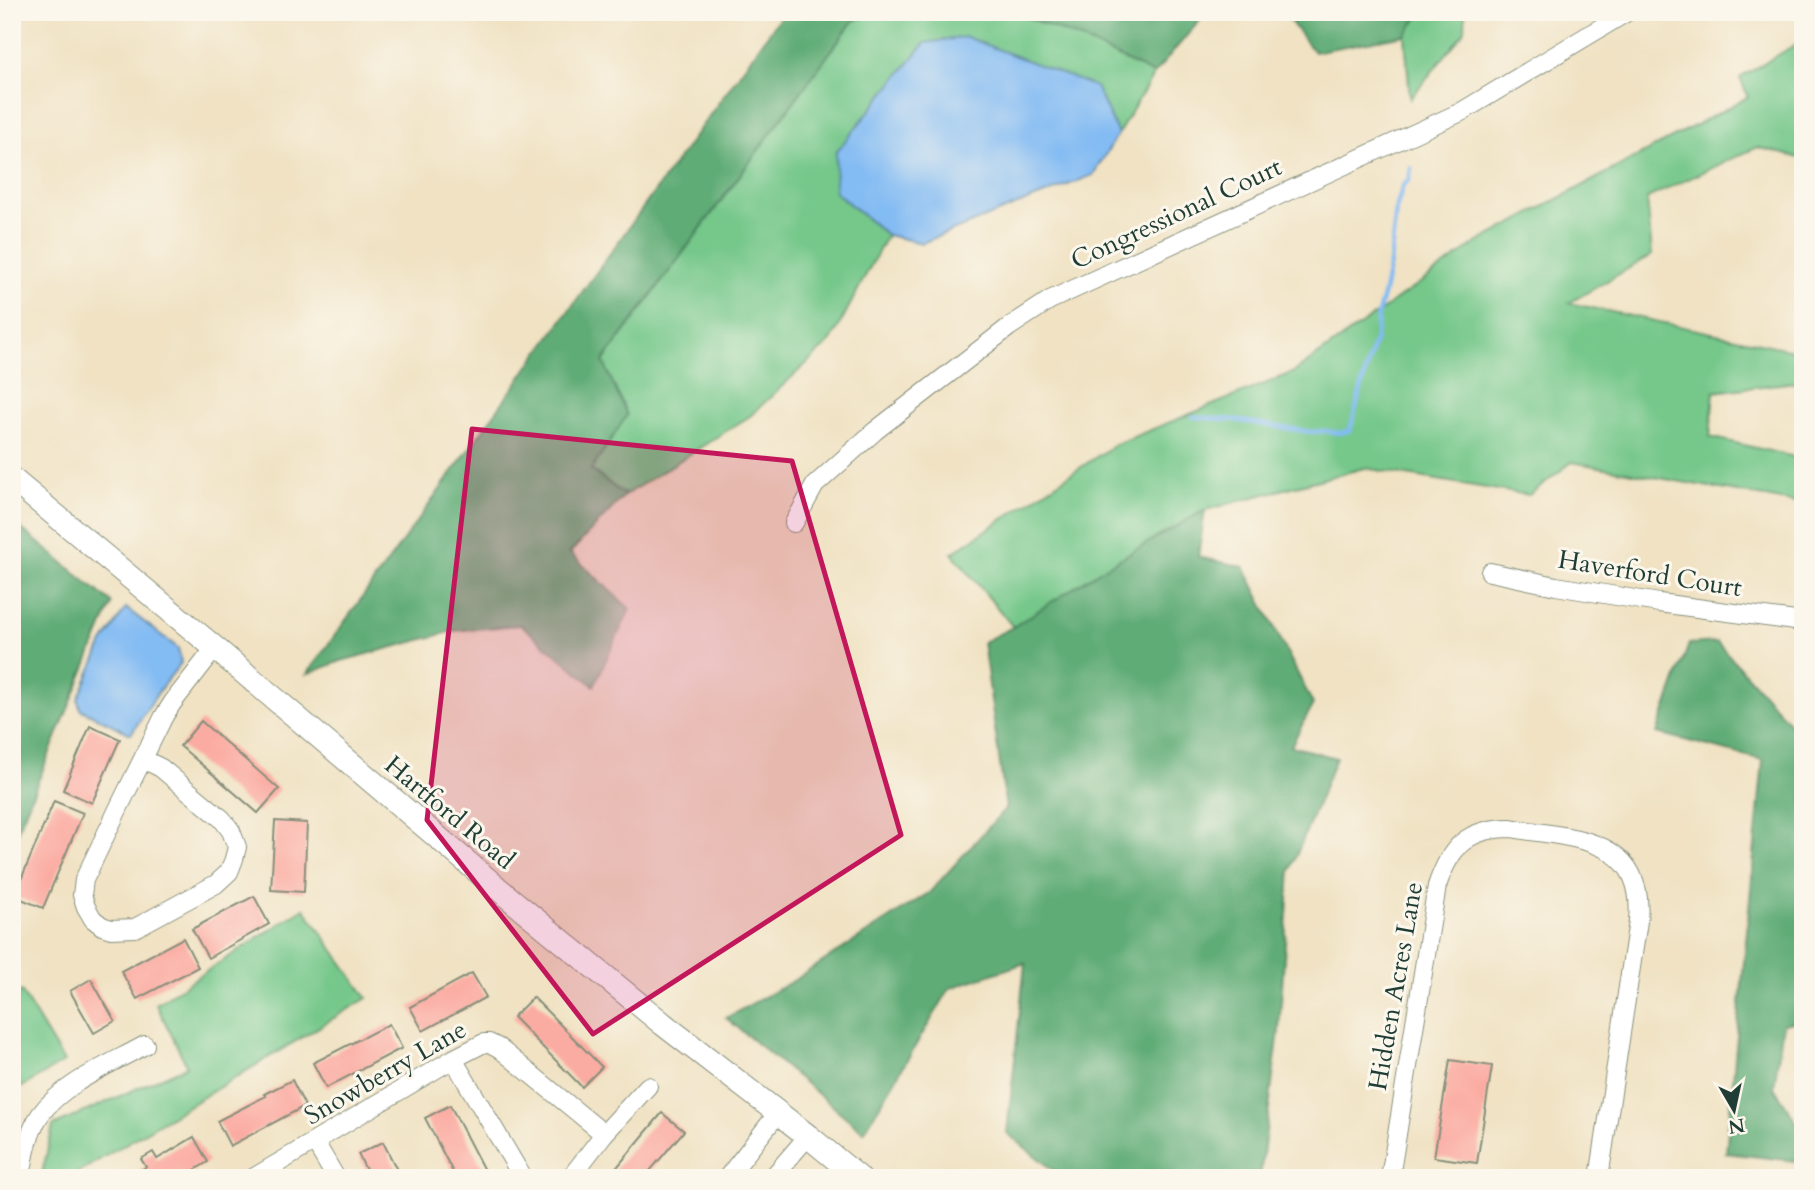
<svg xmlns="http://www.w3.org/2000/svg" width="1815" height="1190" font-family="Cardo,serif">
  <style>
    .green { fill: #74c78a; stroke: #4a825f; stroke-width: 2 }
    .forest { fill: #5fac76; stroke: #3f7455; stroke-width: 2 }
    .water { fill: #83bbf3; stroke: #517c94; stroke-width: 2 }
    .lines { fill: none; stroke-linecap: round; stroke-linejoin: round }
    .stream { stroke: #83bbf3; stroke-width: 4.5 }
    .building { fill: #fbaca2 }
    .minor-casing { stroke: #88907c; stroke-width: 20 }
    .major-casing { stroke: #88907c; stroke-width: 25 }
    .minor { stroke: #fff; stroke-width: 18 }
    .major { stroke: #fff; stroke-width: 23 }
    .marked { fill: #c2185b; fill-opacity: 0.2; stroke: #c2185b; stroke-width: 5; stroke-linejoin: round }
    .labels { text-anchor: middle; stroke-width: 6; stroke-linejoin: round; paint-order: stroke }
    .street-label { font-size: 26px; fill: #1f3d34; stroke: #fbf7ec }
  </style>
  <rect width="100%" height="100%" fill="#fbf7ec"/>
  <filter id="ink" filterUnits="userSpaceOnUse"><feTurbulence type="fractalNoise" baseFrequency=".0143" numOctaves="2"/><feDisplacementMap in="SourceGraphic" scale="14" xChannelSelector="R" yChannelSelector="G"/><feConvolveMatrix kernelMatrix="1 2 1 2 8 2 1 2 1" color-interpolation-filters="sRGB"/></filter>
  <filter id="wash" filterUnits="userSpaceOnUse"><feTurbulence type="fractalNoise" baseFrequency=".00686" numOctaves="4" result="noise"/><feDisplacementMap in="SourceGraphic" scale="28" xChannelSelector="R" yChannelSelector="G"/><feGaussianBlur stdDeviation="1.57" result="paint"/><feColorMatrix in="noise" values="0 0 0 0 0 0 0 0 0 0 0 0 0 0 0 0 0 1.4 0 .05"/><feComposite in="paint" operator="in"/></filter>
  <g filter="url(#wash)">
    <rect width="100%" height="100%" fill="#f0e2c3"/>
    <!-- green -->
    <path class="green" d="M873,12h141l67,27 73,35 -36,60 -22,-47 -261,105 52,43 -56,106 -81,75 -125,79 -34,-25 36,-55 -24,-53 250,-341z
      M1422,12h43v19l-55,68 -5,-64z
      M1803,40v119l-46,-12 -110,51 5,57 -83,48 234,49v29l-89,11 -4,45 93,22v45l-231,-42 -43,33 -165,-27 -159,42 -101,58 -91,59 -61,-74 164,-109 178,-72 184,-130 270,-145 -8,-19z
      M304,908l63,90 -298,180h-28l12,-52 134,-60 -31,-62z
      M21,991l43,71 -52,31v-97z"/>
    <!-- forest -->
    <path class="forest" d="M784,12h89l-20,9 -250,340 24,54 -36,55 34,25 -55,58 60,56 -36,77 -73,-61 -67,6 -113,30 -34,13z
      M1014,12h193l-53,62 -73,-35z
      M1283,12h139l-17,23 -91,17z
      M1205,510l-7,47 46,10 69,137 -22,42 45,12 -46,113 -11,160 -19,147h-197l-56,-45 18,-170 -75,25 -86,144 -138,-114 67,-37 137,-89 76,-84 -23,-166 30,-15 91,-59z
      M12,521l100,82 -100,241z
      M1717,642l86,96v282l-20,4 -9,63 25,39h4v36l-77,-9 37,-393 -106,-27 32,-89z"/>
    <!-- water -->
    <path class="water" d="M966,37l130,50 22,47 -25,41 -171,68 -35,-8 -52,-43 1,-40 89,-109z
      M126,608l52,40 3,15 -20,25 -30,46 -51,-25 -2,-10 25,-56z"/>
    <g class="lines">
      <!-- stream -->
      <path class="stream" d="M1430,13v-1
        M1193,417l42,3 76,12 14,-1 15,2 10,-3 19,-71 7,-21 2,-25 6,-21 6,-29 6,-54 7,-24 6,-5 2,-12"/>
    </g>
    <g id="blocks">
      <!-- building -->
      <path class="building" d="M201,721l78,68 -21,24 -78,-67z
        M90,726l30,13 -28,64 -29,-13z
        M54,801l29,12 -40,95 -29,-12z
        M275,821l32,2 -3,69 -33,-2z
        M254,896l15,28 -61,34 -16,-29z
        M183,938l15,29 -61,32 -16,-28z
        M472,973l14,24 -63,34 -13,-24z
        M91,979l24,42 -21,12 -24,-42z
        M533,997l69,70 -20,20 -69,-70z
        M389,1024l13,24 -76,40 -13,-25z
        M1450,1060l42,6 -15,97 -43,-6z
        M292,1080l13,26 -75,40 -13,-25 49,-25 -2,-2z
        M450,1105l38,73h-32l-31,-60z
        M662,1113l22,18 -40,47h-36z
        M194,1137l14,25 -27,16h-54l19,-11 -5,-8 12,-7 4,7z
        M383,1142l18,36h-31l-12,-24z"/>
    </g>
  </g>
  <g filter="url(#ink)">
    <use href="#blocks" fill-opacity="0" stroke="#88907c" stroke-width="2"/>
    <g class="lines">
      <defs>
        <path id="minor" d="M794,523l21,-38 60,-54 134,-104 41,-27 411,-188 166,-100
          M1490,572l66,14 103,17 144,19
          M143,759l18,9 61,51 9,12 6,16 -3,12 -5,13 -13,12 -81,44 -24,1 -9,-3 -9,-7 -7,-12 -4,-12 2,-15 36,-75 44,-89 9,-14 42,-54
          M453,1059l70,119
          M315,1142l21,36
          M21,1178c3,-21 7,-45 19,-63 22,-31 71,-51 105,-70
          M253,1178l200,-119 31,-16h5l10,5 105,86
          M570,1178l34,-44 44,-48
          M727,1178l51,-65
          M772,1178l36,-42
          M1390,1178l47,-292c13,-39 30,-58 74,-58 62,11 135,8 127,93l-39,257"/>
        <path id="major" d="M12,479l203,169 293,249 155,127 145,112 51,42"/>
      </defs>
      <!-- minor casing -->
      <use href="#minor" class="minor-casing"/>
      <!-- major casing -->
      <use href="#major" class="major-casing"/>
      <!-- minor -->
      <use href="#minor" class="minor"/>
      <!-- major -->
      <use href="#major" class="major"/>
    </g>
  </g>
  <!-- marked area -->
  <path class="marked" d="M472,429l320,32 109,374 -308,199 -166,-214z"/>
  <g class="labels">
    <!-- street labels -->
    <g class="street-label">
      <text transform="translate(1176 213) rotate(-25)" y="9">Congressional Court</text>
      <text transform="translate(1650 573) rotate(9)" y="9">Haverford Court</text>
      <text transform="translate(450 812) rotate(40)" y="9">Hartford Road</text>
      <text transform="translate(1395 986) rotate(-80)" y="9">Hidden Acres Lane</text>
      <text transform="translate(385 1072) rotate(-30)" y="9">Snowberry Lane</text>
    </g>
  </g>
  <!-- margin -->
  <rect width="1815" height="1190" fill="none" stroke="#fbf7ec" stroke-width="42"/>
  <!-- north arrow -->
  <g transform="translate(1734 1110) rotate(171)" stroke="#fbf7ec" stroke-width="5" paint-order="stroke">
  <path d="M0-5L12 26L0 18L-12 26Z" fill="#1f3d34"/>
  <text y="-10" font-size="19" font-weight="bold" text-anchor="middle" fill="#1f3d34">N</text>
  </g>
</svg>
